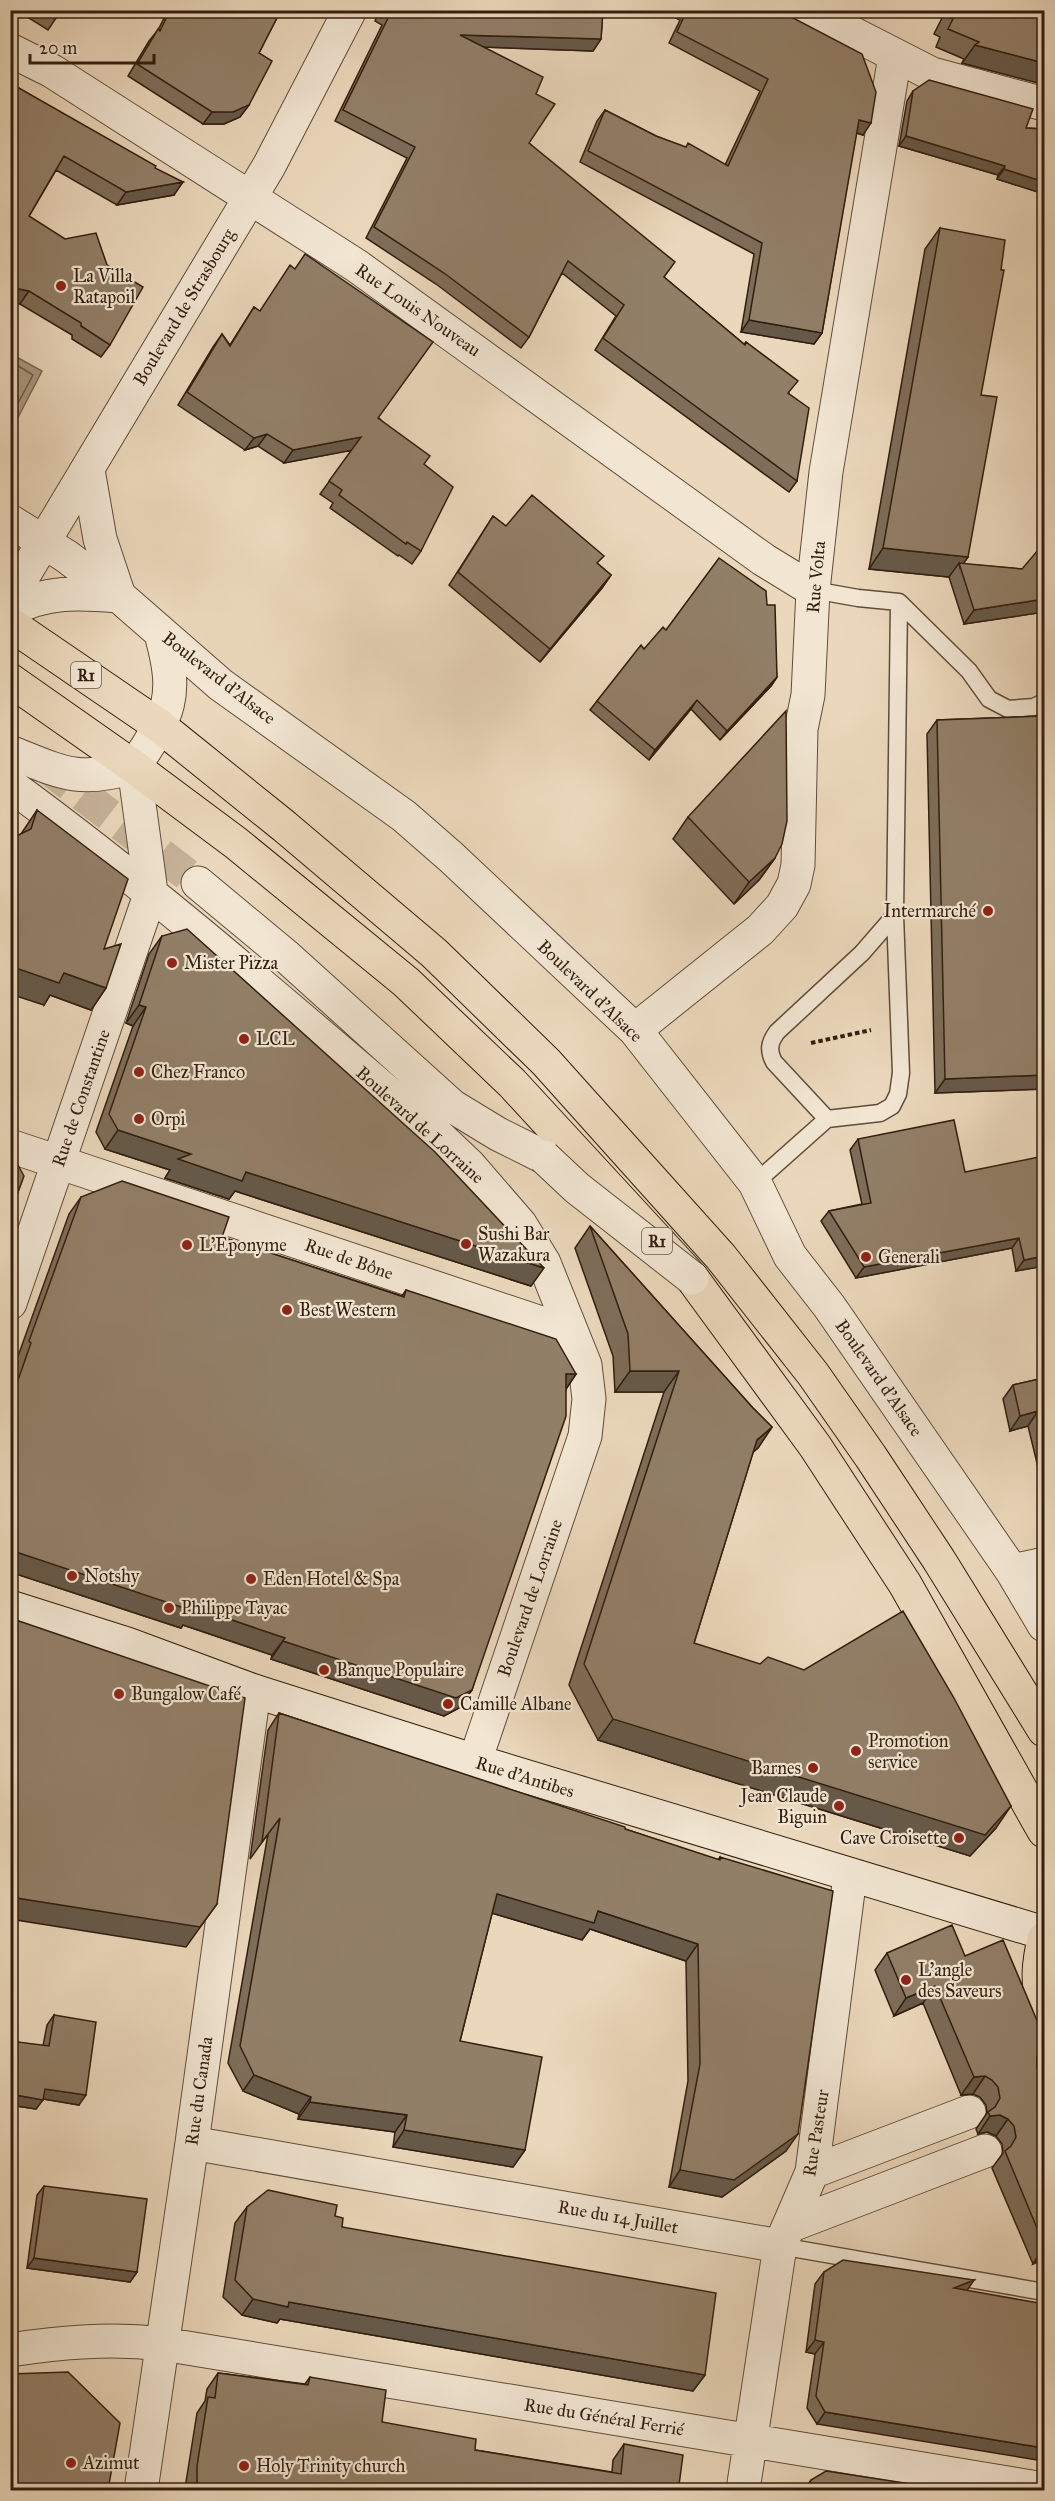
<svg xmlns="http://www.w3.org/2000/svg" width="1055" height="2501" font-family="'IM FELL Great Primer',serif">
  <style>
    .water { fill: #ac9981; stroke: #7b6853; stroke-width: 1.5 }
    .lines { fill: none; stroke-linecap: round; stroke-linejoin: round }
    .shore { stroke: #6e5c48; stroke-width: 1.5 }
    .street-tunnel { stroke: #c6b399; stroke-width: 33; stroke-dasharray: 33 16; stroke-linecap: butt }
    .lane-casing { stroke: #604c3a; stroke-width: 19 }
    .street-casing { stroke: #604c3a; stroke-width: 35 }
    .secondary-casing { stroke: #311e0e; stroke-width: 35 }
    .highway-casing { stroke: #311e0e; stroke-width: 35 }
    .path { stroke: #311e0e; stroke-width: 4; stroke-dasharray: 4.5 3; stroke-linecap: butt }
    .lane { stroke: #f2e6d3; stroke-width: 16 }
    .street { stroke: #f2e6d3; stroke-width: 33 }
    .secondary { stroke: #f2e6d3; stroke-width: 33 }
    .highway { stroke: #ebd8bc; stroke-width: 33 }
    .street-bridge-casing { stroke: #604c3a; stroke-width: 35; stroke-linecap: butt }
    .street-bridge { stroke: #f2e6d3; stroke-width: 33 }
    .wall { fill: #7e6d59; stroke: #311e0e; stroke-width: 1.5 }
    .shaded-wall { fill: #665949; stroke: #311e0e; stroke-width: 1.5 }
    .building { fill: #927f68; stroke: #311e0e; stroke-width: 1.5 }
    .poi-dot { fill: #8f2418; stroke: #f2e6d3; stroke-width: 2 }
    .labels { text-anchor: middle; stroke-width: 4.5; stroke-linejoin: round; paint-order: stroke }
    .shield { fill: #f2e6d3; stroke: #6b5a49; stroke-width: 1.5 }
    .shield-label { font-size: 16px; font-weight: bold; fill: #311e0e }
    .poi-label { font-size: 18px; fill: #311e0e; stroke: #f2e6d3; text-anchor: start }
    .street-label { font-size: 18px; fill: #311e0e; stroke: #f2e6d3 }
  </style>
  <rect width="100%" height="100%" fill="#ebd8bc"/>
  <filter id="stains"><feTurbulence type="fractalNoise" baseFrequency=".00333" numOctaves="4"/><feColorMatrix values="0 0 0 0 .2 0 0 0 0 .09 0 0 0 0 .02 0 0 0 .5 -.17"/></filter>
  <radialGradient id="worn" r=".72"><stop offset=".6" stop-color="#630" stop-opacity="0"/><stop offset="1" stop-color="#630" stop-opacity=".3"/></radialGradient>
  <!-- water -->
  <path class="water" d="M11,354l31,17 -31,60z"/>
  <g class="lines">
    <!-- shore -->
    <path class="shore" d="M10,361l23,14 -23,43"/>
    <!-- street-tunnel -->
    <path class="street-tunnel" d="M44,765l154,118"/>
    <defs>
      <path id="lane" d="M813,590l45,8 41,4 70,69 20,28 19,10 26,-2 10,-5
        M827,1119l-53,-57c-6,-12 -5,-19 3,-30l85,-79 33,-38
        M755,1183l72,-64 53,-6 12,-7 6,-12 3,-21 -6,-158 4,-313
        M780,2246l264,46"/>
      <path id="street" d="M807,10l125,64 112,30
        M10,50l42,21 305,195 407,294 49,30
        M88,470l12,69 19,57
        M10,521l56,35 53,40 102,89 183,131 47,41 184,173 120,153 35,73 39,50 183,265 32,54
        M10,598l259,-432 81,-156
        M10,611c35,-21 71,-18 109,-15
        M10,752c53,21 67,31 124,15 35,-53 45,-69 27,-133
        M10,785c148,108 285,229 424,347l35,33 51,59 24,39 41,102 4,34 -4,37 -110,325
        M198,883l89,74 165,149 46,28 46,23
        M635,1030l125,-100 22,-24 12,-22 4,-19 3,-136 7,-34 5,-105 13,-118 69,-416
        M10,1146l561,187
        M10,1303l141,-411 -17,-125
        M1012,1571l32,-7
        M192,2143l588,103
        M812,2172l157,-60
        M789,2226l196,-75
        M10,2350c52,-8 101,-12 153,-6l881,145
        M141,2490l51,-347 62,-452
        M743,2490l37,-244 32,-74 38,-296"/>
      <path id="secondary" d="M10,1607l117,37 127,47 221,70 569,172"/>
      <path id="highway" d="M10,624l151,103 123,99 150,127 112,109 175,195 92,117 58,83 68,103 105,170
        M10,680l124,87 102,76 170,139 106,101 180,195 123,168 90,138 139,247
        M1044,1939c-5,23 -8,43 0,66"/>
    </defs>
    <!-- lane casing -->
    <use href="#lane" class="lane-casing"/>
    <!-- street casing -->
    <use href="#street" class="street-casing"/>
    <!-- secondary casing -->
    <use href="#secondary" class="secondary-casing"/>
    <!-- highway casing -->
    <use href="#highway" class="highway-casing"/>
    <!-- path -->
    <path class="path" d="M811,1043l60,-13"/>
    <!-- lane -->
    <use href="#lane" class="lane"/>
    <!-- street -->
    <use href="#street" class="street"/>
    <!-- secondary -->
    <use href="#secondary" class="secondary"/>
    <!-- highway -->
    <use href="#highway" class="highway"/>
    <defs>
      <path id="street-bridge" d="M544,1157l33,31 115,90"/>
    </defs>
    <!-- street-bridge casing -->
    <use href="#street-bridge" class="street-bridge-casing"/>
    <!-- street-bridge -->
    <use href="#street-bridge" class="street-bridge"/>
  </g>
  <!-- wall -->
  <path class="wall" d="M16,10h44l-4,8 -8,12z
    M168,10h113l-22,43 -10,52 -9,12 -16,7h-21l-75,-48 21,-35 9,-11z
    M380,10h223l-2,29 -8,12 -109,-4 52,47 -7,49 135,134 80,67 2,-2 43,51 8,88 -8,11 -194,-142 21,-34 -54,-43 -33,64 -8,11 -85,-64 -70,-46 41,-80 -72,-37 47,-96 -7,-4z
    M659,10h119l85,125 -7,-2 -34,200 -8,11 -73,-12 13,-78 -174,-92 17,-41 8,-11 51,26 69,29 35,-74 -91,-48 11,-23z
    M933,10h111v68h-3l-3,5 -76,-20 2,-4 -28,-12 4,-10 -6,-3 9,-18z
    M10,83l145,85 19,27 -57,10 -61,-35 -27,46 81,129 -9,12 -29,-18v-4l-52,-31 -10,-2z
    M913,91l113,37 18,1v65l-47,-15 1,-4 -99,-29 8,-45z
    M940,228l41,167 -13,162 -5,7 59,5 22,43 -80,12 -15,-47 -80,-8 56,-320z
    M254,307l125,111 45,46 -3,87 -9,13 -13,-9 -1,1 -68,-48 3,-5 -13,-9 32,-44 -68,13 -26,-17 -13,4 -67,-45 35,-58 9,-13 8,11z
    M493,516l13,10 92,38 13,11 -9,13 -62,74 -91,-77z
    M767,605l10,72 -6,9 -51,54 -29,-31 -42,51 -59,-50 7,-9 47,-52 22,-19z
    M1044,716v373l-109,4 -8,-359 10,-14z
    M37,810l67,139 2,39 -15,22 -41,-15 -6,10 -23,-171z
    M688,817l87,41 -16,22 -25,24 -61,-65z
    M162,936l369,350 -296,-95 -6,8 -64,-21 5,-8 -65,-21 -9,-17 37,-106 -7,-3 23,-69z
    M858,1139l107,33 79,94 -28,5 -4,-23 -156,30 -35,-57 8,-10 33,-7 -12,-54z
    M81,1197l141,40 180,59 4,-6 170,84 -10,15 -94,301 -13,18 -15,8 -173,-57 1,-4 -89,-30 -2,3 -171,-56v-188l8,-23 -1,-2 52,-145z
    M590,1226l163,182 19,19 -14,21 -5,4 -59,191 302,185 -26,28 -372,-116 -29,-55 95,-293h-49l-2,-36 -38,-108z
    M1044,1378v114l-16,-66 -18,5 -7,-32 10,-14z
    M279,1713l346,116 93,31 2,-3 66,294 -64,46 -53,-10 19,-106 -2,-120 -96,-32 -8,11 -90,-27 -32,128 65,109 -12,17 -120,-20 2,-15 -97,-13 1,-5 -56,-23 -15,-28 40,-229 -18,25 18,-129z
    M887,1953l78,3 79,94 -7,11v7l5,8 2,1v182l-11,5 -41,-96 11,-15 -1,-9 -6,-8 -9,-4 -9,2 -2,-5 11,-16 -1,-8 -6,-8 -7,-3 -12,1 -38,-92 -29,13 -19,-46z
    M54,2015l25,90 -36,-6 -7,10 -26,-4v-64l33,5 4,-21z
    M44,2186l93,86 -7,10 -103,-14 10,-73z
    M247,2207l88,9 7,11 363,148 -12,16 -413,-72 -3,4 -35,-8 -19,-18 12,-74z
    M824,2272l150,8 -157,144 -10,-16 8,-54 -9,-2 9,-68z
    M218,2373l87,11 5,-7 72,45 93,28 137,22 1,-12 11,-16 55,41 11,5h-504v-8l11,-69 8,-12 2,-12z
    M811,2480l139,10h-146z"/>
  <!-- shaded-wall -->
  <path class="shaded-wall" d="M460,35l141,4 -8,12 -141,-5z
    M975,45l69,18v15h-3l-3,5 -76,-20z
    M249,105l-9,12 -16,7h-21l9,-12z
    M859,120l12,3 -8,12 -12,-4z
    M906,136l99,30 -7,9 -99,-29z
    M1004,169l40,13v12l-47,-15z
    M183,182l-9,13 -57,10 9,-13z
    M19,289l10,2 -9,13 -10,-2z
    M749,320l73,13 -8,11 -73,-12z
    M267,434l-9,12 -13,4 9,-12z
    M361,437l-8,13 -69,13 9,-13z
    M883,548l85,9 -8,11 -1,-5 -10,14 -80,-8z
    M611,575l-9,13 -62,74 10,-13z
    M1044,599v13l-80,12 10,-14z
    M777,677l-6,9 -51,54 7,-9z
    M697,700l-6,9 -42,51 6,-10z
    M775,858l-16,22 -25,24 15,-22z
    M10,966l54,7 42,15 -15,22 -41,-15 -6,10 -34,-11z
    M139,1005l7,2 -13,19 -7,-3z
    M1044,1075v14l-109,4 10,-14z
    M118,1130l128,42 298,96 -13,18 -296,-95 -6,8 -64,-21 5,-8 -65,-21z
    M1019,1238l-7,10 -156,30 8,-11z
    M1044,1256v10l-28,5 8,-11z
    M630,1371h49l-15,21h-49z
    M566,1374h10l-12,18z
    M1038,1411l-10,15 -18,5 10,-15z
    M772,1427l-14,21 -16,14 15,-22z
    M10,1550l184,57 91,31 -13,17 -89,-30 -2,3 -171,-56z
    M283,1641l189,49 -13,18 -15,8 -173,-57z
    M613,1719l398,87 -15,22 -26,28 -372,-116z
    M497,1894l101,17 100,33 -12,17 -96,-32 -8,11 -97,-29z
    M10,1897l207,7 -31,43 -176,-28z
    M935,1986l-12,17 -29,13 12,-18z
    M1044,2048v2l-8,13 -6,4 12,-18z
    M254,2075l57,22 -12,17 -56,-23z
    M985,2076l-12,18 -12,1 13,-18z
    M45,2089l41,6 -7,10 -41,-7z
    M10,2094l33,6 -7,9 -26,-4z
    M310,2102l97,13 -12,17 -97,-13z
    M1000,2115l8,4 -12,17 -9,-4 -9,2 12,-18z
    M404,2130l121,20 -12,17 -120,-20z
    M798,2134l-12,17 -64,46 -53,-10 11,-17z
    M1044,2247v12l-11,5z
    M34,2258l103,14 -7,10 -103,-14z
    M974,2280l-8,12 -12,-4z
    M253,2299l36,3 416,73 -12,16 -413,-72 -3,4 -35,-8z
    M815,2340l9,2 -9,12 -9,-2z
    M825,2412l219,36v13l-227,-37z"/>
  <!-- building -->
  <path class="building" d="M43,10h17l-4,8z
    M170,10h111l-22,43 13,8 -23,44 -16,7h-21l-75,-48 21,-35 2,2z
    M384,10h219l-2,29 -141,-4 83,42 -7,17 19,10 -26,39 146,119 -11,15 81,68 1,-3 52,39 -10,12 21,15 -12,73 -194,-143 21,-33 -56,-44 -39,76 -85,-64 -70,-46 41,-80 -72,-37 47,-96z
    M687,10h91l84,44 14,38 -5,31 -12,-3 -37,213 -73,-13 13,-77 -174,-92 17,-41 51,26 30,11 2,-4 40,23 40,-87 -91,-47z
    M949,10h95v53l-69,-18 4,-3 -31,-13 5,-10 -7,-3z
    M929,80l104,29 -7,19 18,1v53l-40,-13 1,-3 -99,-30 7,-45z
    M10,83l146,83 -1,2 28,14 -57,10 -62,-36 -35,60 36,23 31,-6 11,32 36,22 -33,58 -29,-19v-3l-52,-32 -10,-2 -9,-6z
    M940,228l65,12 -4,30h3l-23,125 16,2 -29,160 -85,-9z
    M305,254l128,88 -55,76 52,38 -6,8 29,23 -32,64 -14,-9 -1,2 -67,-49 3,-5 -13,-9 32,-44 -68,13 -26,-16 -13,4 -67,-46 35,-58 8,12 24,-39 6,4 30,-46 5,4z
    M532,495l72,61 -7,7 14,12 -61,74 -92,-77 35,-56 13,10z
    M1044,543v56l-70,11 -15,-47 63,6z
    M719,558l47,33 1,14h8l2,72 -50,54 -30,-31 -42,50 -58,-49 44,-56 3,4 19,-22 3,3z
    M786,711l1,110 -5,23 -7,14 -26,24 -61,-65z
    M1044,716v359l-99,4 -8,-359z
    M37,810l91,69 -24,70 17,-5 -15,44 -42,-15 -5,10 -49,-17v-127l21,-10z
    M187,929l248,223 109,116 -298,-96 -4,9 -64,-22 13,-5 -73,-24 -9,-16 37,-107 -7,-2 23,-69z
    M954,1120l11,52 79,-16v100l-20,4 -5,-22 -155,29 -35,-56 42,-8 -13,-64z
    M10,1151l14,25 -14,38z
    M122,1181l107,36 -7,20 182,60 2,-7 150,49 20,35h-10v42l-94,274 -16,8 -173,-57 2,-3 -91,-31 -1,4 -183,-61v-147l21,-60 -2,-2 52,-144z
    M590,1226l163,182 19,19 -15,13 -63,203 66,21 8,-7 36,13 99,-59 51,87 57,108 -26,29 -372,-116 -29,-55 95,-293h-49l-2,-37z
    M1044,1378v58l-6,-25 -18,5 -7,-31z
    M10,1618l235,80 -28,206 -17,23 -190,-30z
    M279,1713l346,114v2l95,31v-3l113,34 -35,243 -64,46 -54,-10 20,-106 -2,-120 -100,-33 -4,12 -97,-29 -37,147 82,16 -17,93 -121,-20 3,-15 -97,-13 1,-5 -57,-22 -14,-29 40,-228 -18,24z
    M952,1925l13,31 38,-16 41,97v11l-2,1 -5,8v11l5,8 2,1v168l-39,-94 6,-5 5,-9 -2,-11 -6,-7 -8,-4 -10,1 -2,-4 7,-5 5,-9 -2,-11 -6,-7 -7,-4 -11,1 -39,-91 -29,12 -19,-45z
    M54,2015l42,7 -10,73 -41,-6 -2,11 -33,-6v-53l39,5z
    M44,2186l103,13 -10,73 -103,-14z
    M268,2190l69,15 -2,11 8,2 -1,9 374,66 -11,82 -416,-73 -1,5 -35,-8 -18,-19 12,-73z
    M843,2260l131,20 -20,8 90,16v144l-219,-36 -9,-16 8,-54 -9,-2 9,-68z
    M68,2372l52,51 -12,67h-98v-116z
    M218,2373l90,12 2,-8 76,13 -4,32 94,17 -1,11 146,24 3,-30 59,11 -4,30 12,2 -1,3h-490l-3,-7v-17l11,-69 7,1z
    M826,2471l124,19h-143l4,-10z"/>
  <!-- markers -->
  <g class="poi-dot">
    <circle cx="61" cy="286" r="6"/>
    <circle cx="988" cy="911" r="6"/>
    <circle cx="172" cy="963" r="6"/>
    <circle cx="244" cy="1039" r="6"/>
    <circle cx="139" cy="1072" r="6"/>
    <circle cx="139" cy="1119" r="6"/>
    <circle cx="466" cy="1244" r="6"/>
    <circle cx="187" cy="1245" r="6"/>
    <circle cx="866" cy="1257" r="6"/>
    <circle cx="287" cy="1310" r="6"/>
    <circle cx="72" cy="1576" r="6"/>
    <circle cx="251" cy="1579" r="6"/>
    <circle cx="169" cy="1608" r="6"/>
    <circle cx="324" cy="1670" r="6"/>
    <circle cx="119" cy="1694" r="6"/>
    <circle cx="448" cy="1704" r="6"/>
    <circle cx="856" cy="1751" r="6"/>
    <circle cx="813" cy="1768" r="6"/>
    <circle cx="839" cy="1806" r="6"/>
    <circle cx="959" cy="1838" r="6"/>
    <circle cx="906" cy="1980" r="6"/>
    <circle cx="71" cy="2463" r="6"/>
    <circle cx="244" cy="2466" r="6"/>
  </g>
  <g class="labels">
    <!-- shield labels -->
    <g class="shield">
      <rect x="71" y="662" width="30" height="26" rx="4.5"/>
      <rect x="642" y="1228" width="30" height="26" rx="4.5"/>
    </g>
    <g class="shield-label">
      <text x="86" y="681">R1</text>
      <text x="657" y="1247">R1</text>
    </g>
    <!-- poi labels -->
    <g class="poi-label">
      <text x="73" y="282">La Villa<tspan x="73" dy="21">Ratapoil</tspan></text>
      <text x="976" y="917" text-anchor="end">Intermarché</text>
      <text x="184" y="969">Mister Pizza</text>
      <text x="256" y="1045">LCL</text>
      <text x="151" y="1078">Chez Franco</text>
      <text x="151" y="1125">Orpi</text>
      <text x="478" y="1240">Sushi Bar<tspan x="478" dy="21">Wazakura</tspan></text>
      <text x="199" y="1251">L'Eponyme</text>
      <text x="878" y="1263">Generali</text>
      <text x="299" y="1316">Best Western</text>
      <text x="84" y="1582">Notshy</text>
      <text x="263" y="1585">Eden Hotel &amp; Spa</text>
      <text x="181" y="1614">Philippe Tayac</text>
      <text x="336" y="1676">Banque Populaire</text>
      <text x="131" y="1700">Bungalow Café</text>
      <text x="460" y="1710">Camille Albane</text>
      <text x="868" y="1747">Promotion<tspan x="868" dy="21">service</tspan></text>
      <text x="801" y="1774" text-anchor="end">Barnes</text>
      <text x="827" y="1802" text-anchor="end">Jean Claude<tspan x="827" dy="21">Biguin</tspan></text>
      <text x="947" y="1844" text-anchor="end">Cave Croisette</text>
      <text x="918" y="1976">L'angle<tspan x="918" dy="21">des Saveurs</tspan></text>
      <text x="83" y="2469">Azimut</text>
      <text x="256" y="2472">Holy Trinity church</text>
    </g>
    <!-- street labels -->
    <g class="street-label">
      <text transform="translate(184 307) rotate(-59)" y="6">Boulevard de Strasbourg</text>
      <text transform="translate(418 310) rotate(35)" y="6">Rue Louis Nouveau</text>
      <text transform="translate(816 577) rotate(-85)" y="6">Rue Volta</text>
      <text transform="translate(219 678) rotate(38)" y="6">Boulevard d'Alsace</text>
      <text transform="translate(590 991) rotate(44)" y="6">Boulevard d'Alsace</text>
      <text transform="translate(81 1098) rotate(-71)" y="6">Rue de Constantine</text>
      <text transform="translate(420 1125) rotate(42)" y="6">Boulevard de Lorraine</text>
      <text transform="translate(349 1259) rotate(19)" y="6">Rue de Bône</text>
      <text transform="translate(879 1378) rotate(55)" y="6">Boulevard d'Alsace</text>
      <text transform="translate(530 1598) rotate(-71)" y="6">Boulevard de Lorraine</text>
      <text transform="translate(525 1777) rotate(17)" y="6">Rue d'Antibes</text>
      <text transform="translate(199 2091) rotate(-82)" y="6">Rue du Canada</text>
      <text transform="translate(816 2133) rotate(-81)" y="6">Rue Pasteur</text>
      <text transform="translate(618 2217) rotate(10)" y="6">Rue du 14 Juillet</text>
      <text transform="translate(604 2417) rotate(9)" y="6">Rue du Général Ferrié</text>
    </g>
  </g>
  <!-- margin -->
  <rect width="1055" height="2501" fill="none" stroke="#ebd8bc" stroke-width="36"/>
  <rect x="12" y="12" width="1031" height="2477" fill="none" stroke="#311e0e" stroke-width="3"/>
  <rect x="18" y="18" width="1019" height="2465" fill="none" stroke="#311e0e" stroke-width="1.5"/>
  <!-- scale -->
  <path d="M30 54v9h124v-9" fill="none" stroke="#311e0e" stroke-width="3"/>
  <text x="39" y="54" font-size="18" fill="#311e0e" stroke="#f2e6d3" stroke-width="4.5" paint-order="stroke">20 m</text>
  <rect width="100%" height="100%" filter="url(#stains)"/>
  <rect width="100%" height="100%" fill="url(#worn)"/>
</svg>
